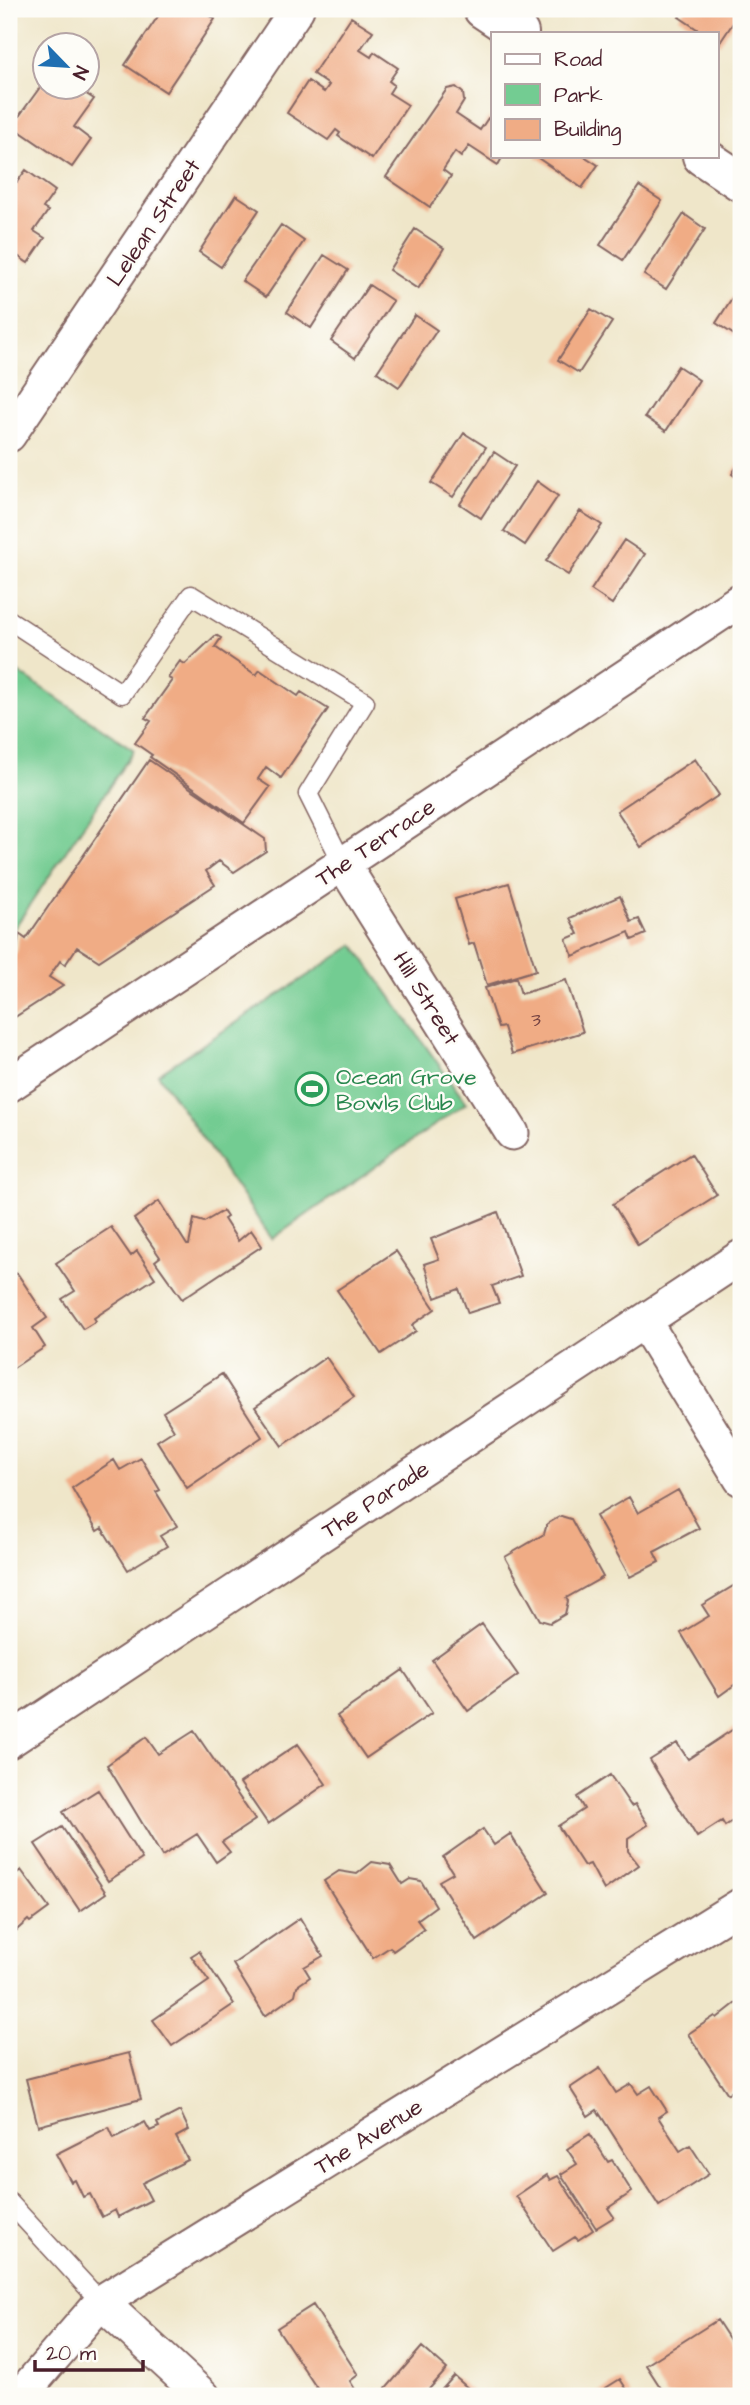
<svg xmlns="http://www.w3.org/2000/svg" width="750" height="2405" font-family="'Architects Daughter',sans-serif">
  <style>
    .green { fill: #73cc92; stroke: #5e765e; stroke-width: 2 }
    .building { fill: #f0ac85 }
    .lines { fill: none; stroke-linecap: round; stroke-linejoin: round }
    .service-casing { stroke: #846562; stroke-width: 21 }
    .minor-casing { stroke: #846562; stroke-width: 37 }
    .tertiary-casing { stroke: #846562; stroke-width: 42 }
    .service { stroke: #fff; stroke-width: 18 }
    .minor { stroke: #fff; stroke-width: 33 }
    .tertiary { stroke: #fff; stroke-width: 38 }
    .labels { text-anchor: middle; stroke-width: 5; stroke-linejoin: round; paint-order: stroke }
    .number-label { font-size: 19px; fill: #744242 }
    .street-label { font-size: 23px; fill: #4a1f2b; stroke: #fdfcf7 }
    .leisure-label { font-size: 23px; fill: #27864d; stroke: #fdfcf7; text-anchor: start }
  </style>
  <rect width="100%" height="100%" fill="#fdfcf7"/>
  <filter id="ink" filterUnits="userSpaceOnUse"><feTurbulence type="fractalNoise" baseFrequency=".0143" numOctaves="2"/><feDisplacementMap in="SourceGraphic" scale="14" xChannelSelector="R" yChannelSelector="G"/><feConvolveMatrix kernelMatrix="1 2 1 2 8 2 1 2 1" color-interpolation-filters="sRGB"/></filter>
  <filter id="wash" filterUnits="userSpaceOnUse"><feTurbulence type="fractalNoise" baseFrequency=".00686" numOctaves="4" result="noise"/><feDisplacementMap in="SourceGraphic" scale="28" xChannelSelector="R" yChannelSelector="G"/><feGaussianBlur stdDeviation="1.57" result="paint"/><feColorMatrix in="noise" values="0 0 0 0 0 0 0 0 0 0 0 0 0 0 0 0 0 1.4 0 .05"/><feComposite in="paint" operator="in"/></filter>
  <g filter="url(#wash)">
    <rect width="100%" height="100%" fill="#efe6c9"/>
    <!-- green -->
    <path class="green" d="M9,666l125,84 -125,186z
      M354,945l112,158 -194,136 -114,-165z"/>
    <g id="blocks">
      <!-- building -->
      <path class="building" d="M163,9h37l15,10 -49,73 -41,-27z
        M685,9h56v2l-22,33 -2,-2v-9h-14l-24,-16z
        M351,17l22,14 -13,19 11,7 3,-5 24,16 -9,13 5,4 -5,8 19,12 -36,54 -34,-23 2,-3 -4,-3 -8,10 -41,-27 21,-32 16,11 5,-7 -16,-11z
        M46,79v9h31l17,11 -20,28 17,13 -19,27 -60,-41z
        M456,87l7,6 1,8 -8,13 24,16 8,-12 5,3v35h10l-5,9 -29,-19 -8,11 -6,-5 -12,18 8,6 -21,31 -44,-30 61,-88z
        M535,156h49l14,9 -16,23z
        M26,170l29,21 -12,17 5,3 -14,20 11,7 -17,25 -19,-13v-73l8,5z
        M639,186l23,15 -39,59 -23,-15z
        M236,195l23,15 -38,57 -22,-15z
        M684,214l21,15 -39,60 -22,-14z
        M281,225l23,16 -38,56 -24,-16z
        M415,229l29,19 -26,41 -29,-19z
        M324,255l24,15 -37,58 -24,-16z
        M741,284v50l-2,4 -23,-15z
        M369,285l24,16 -38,57 -24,-17z
        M591,309l21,13 -33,51 -21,-13z
        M415,315l22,15 -38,57 -22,-15z
        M678,366l21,14 -33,51 -21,-14z
        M464,433l22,14 -33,50 -22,-14z
        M494,452l21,14 -34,52 -21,-14z
        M741,460v21l-9,-7z
        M537,481l21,15 -33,49 -21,-14z
        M580,511l22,14 -34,50 -22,-14z
        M624,540l21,14 -33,50 -21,-14z
        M216,635l5,3 -6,9 41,28 4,-5 38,26 3,-4 27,17 -47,69 -15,-11 -8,12 12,8 -26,36 -94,-66 2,-2 -17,-12 16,-22 -6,-3 27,-38 -4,-2 12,-17 5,3z
        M695,759l24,36 -78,52 -24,-36z
        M149,760l116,79 1,12 -32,21 -15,-11 -13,10 9,14 -116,76 -22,-14 -12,18 -5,-4 -11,16 14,9 -48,31 -6,-4v-50l8,-12 2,-17 7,5z
        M509,883l27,87 -49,15 -13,-42 -5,2 -14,-46z
        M620,896l11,26 8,-3 7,15 -14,6 -3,-8 -56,24 -7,-17 12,-5 -8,-16z
        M516,978l5,16 45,-14 17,52 -71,22 -8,-27 -6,1 -13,-40z
        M691,1154l26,41 -79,50 -25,-41z
        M159,1201l28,44h2l5,-26 10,3 19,-11 4,6 -3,2 14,22 13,-11 11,16 -80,53 -27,-38 5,-4 -26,-38z
        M498,1212l23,64 -29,10 7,17 -31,10 -9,-24 -24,9 -11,-34 15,-5 -8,-20z
        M111,1227l20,29 6,-5 18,27 -61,40 2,3 -13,8 -21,-30 13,-8 -19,-28z
        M396,1251l39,58 -23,16 4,6 -35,23 -44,-64z
        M17,1273l30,45 -14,10 12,19 -36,24v-93z
        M326,1357l28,40 -72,49 -27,-39z
        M222,1374l40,63 -75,51 -30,-47 17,-11 -11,-18z
        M141,1458l19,32 -4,2 21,34 -17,10 7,10 -39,24 -26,-42 -5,3 -25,-43 42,-28 6,10z
        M678,1490l21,38 -45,24 5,10 -29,15 -34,-61 33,-19 9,16z
        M561,1516l10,3 32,58 -37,21 2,3 -3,13 -15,9 -10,-3 -35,-63 39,-23 3,-10z
        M735,1585l6,10v85l-22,16 -38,-63 28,-17 -7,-11z
        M482,1624l36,51 -50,36 -36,-51z
        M403,1670l29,43 -66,45 -29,-42z
        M741,1724v91l-16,11 -3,-5 -25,16 -47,-77 27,-17 11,16z
        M194,1731l61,89 -33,22 8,10 -14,10 -19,-28 -35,22 -55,-91 39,-28 12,17z
        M298,1744l28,40 -58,40 -28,-41z
        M610,1775l21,31 4,-2 13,21 -20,13v13l11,14 -35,25 -14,-26 -6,2 -26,-40 26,-17 -7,-12z
        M98,1790l44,69 -34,22 -45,-69z
        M62,1827l44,66 -26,18 -45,-67z
        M483,1829l11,16 16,-11 38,59 -71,48 -38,-60 14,-8 -10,-16z
        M372,1862l18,3 12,19 8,-5 11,2 15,25 -19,14 7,9 -31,22 -3,-4 -17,11 -49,-77 15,-10 18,3z
        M21,1870l28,38 -19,14 -2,-2 -19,17v-58z
        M300,1918l23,38 -19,11 6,10 -13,9 -2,9 -30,21 -32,-52z
        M199,1951l35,53 -62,42 -19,-26 56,-39 -18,-25z
        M741,1999v86l-13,9 -40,-60 27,-18 2,2z
        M129,2053l12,46 -103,27 -12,-47z
        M600,2068l16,25 15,-9 7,10 13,-8 16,25 -9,6 22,34 10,-6 19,29 -50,32 -62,-96 -9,6 -18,-28z
        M180,2111l9,19 -13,7 12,23 -46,23 9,17 -33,17 -3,-7 -13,7 -12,-23 -7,3 -8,-17 -4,2 -15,-28 53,-27 5,11 31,-16 5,9 9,-4 -2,-4z
        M590,2134l18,28 4,-2 20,32 -24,16 6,9 -18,11 -35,-54 16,-10 -10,-15z
        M547,2175l3,5 8,-4 35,54 -15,10 -3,-3 -22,14 -37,-55z
        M313,2305l45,70 -8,6 6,10 -7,5h-27l-45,-68z
        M717,2320l24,37v39h-75l-20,-31z
        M422,2347l25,22 -24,27h-35l-5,-4z
        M454,2376l23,20h-41z
        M620,2379l11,17h-38z"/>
    </g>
  </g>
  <g filter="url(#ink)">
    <use href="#blocks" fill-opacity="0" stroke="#846562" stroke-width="2"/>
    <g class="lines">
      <defs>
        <path id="service" d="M9,620l113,74 69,-99 174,107 -57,92 35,70
          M9,2202l92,100"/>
        <path id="minor" d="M9,435l288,-426
          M343,864l169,269
          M9,1085l732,-485
          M644,1321l97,158
          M9,1741l732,-484
          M101,2302l102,94
          M20,2396l81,-94 640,-397"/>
        <path id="tertiary" d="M483,9l36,24
          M702,156l39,26"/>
      </defs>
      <!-- service casing -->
      <use href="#service" class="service-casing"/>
      <!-- minor casing -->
      <use href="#minor" class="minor-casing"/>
      <!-- tertiary casing -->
      <use href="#tertiary" class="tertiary-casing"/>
      <!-- service -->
      <use href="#service" class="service"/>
      <!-- minor -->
      <use href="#minor" class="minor"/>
      <!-- tertiary -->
      <use href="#tertiary" class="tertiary"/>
    </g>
  </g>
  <!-- icons -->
  <defs>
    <symbol id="stadium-ring" viewBox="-11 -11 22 22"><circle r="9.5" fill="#fdfcf7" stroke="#2e9e5b" stroke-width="1.5"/><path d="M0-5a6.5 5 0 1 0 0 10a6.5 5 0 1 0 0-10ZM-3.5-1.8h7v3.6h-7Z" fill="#2e9e5b"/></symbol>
  </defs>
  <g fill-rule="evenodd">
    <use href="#stadium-ring" x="293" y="1070" width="38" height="38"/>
  </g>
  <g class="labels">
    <!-- number labels -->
    <g class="number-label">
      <text x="536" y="1026">3</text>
    </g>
    <!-- street labels -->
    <g class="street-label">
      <text transform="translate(153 222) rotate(-56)" y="8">Lelean Street</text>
      <text transform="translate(375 842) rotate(-34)" y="8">The Terrace</text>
      <text transform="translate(427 998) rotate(58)" y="8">Hill Street</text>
      <text transform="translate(375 1499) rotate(-33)" y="8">The Parade</text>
      <text transform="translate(368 2136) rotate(-32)" y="8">The Avenue</text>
    </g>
    <!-- leisure labels -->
    <g class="leisure-label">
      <text x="336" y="1084">Ocean Grove<tspan x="336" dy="26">Bowls Club</tspan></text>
    </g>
  </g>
  <!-- margin -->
  <rect width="750" height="2405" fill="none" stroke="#fdfcf7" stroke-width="35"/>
  <!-- legend -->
  <rect x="491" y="32" width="228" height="126" fill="#fdfcf7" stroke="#b5a4a5" stroke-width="2"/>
  <rect x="505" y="54" width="35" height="10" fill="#ffffff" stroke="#b5a4a5" stroke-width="2"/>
  <text x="554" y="66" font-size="21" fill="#4a1f2b">Road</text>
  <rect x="505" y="84" width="35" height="21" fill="#73cc92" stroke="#b5a4a5" stroke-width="2"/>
  <text x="554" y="102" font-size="21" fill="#4a1f2b">Park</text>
  <rect x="505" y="119" width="35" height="21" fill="#f0ac85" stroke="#b5a4a5" stroke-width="2"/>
  <text x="554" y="136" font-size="21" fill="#4a1f2b">Building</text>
  <!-- north arrow -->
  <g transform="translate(66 66) rotate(115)"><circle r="33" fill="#fdfcf7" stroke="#b5a4a5" stroke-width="2"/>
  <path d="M0-5L12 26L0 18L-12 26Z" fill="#1f6fb2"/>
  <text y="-10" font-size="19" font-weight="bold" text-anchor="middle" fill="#4a1f2b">N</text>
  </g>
  <!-- scale -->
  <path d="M35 2360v10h108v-10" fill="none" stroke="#4a1f2b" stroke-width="3.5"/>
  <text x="46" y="2360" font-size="21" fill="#4a1f2b" stroke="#fdfcf7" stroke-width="5" paint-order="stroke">20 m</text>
</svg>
